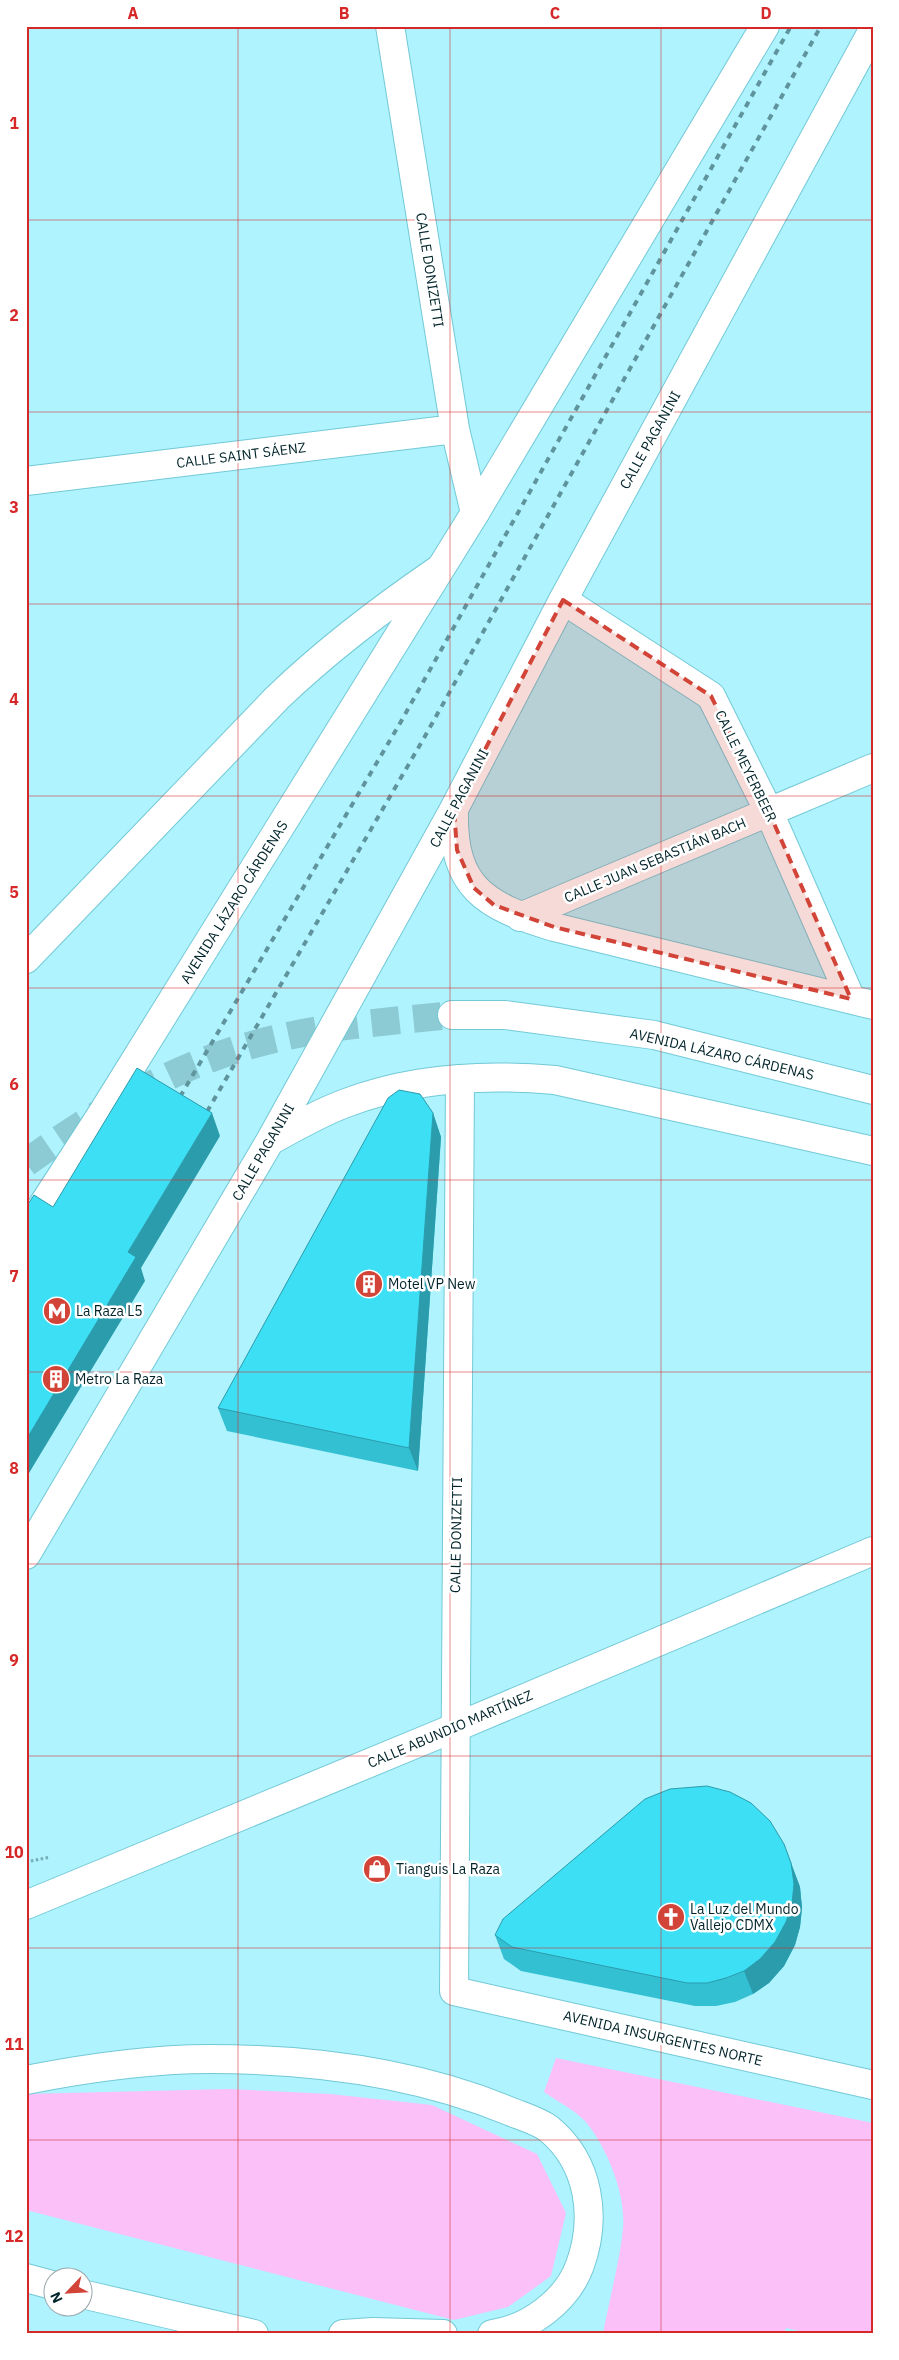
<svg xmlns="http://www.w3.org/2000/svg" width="899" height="2360" font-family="'IBM Plex Sans',sans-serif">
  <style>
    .green { fill: #fac0f7 }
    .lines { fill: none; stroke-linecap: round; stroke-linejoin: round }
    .primary-tunnel { stroke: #8ccad4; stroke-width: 28; stroke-dasharray: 28 14; stroke-linecap: butt }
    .street-casing { stroke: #72c9d6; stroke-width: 30 }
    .secondary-casing { stroke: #72c9d6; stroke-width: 30 }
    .primary-casing { stroke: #72c9d6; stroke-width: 30 }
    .highway-casing { stroke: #72c9d6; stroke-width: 30 }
    .path { stroke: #74adb6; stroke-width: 3; stroke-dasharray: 2.5 2.5; stroke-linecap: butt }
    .street { stroke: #fff; stroke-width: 28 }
    .secondary { stroke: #fff; stroke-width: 28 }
    .primary { stroke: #fff; stroke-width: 28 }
    .highway { stroke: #fff; stroke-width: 28 }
    .rail { stroke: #5f949d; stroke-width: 4; stroke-dasharray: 6 6; stroke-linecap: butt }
    .wall { fill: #34c0d3 }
    .shaded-wall { fill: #2b9cac }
    .building { fill: #3ddff5; stroke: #2b9cac }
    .marked { fill: #d24438; fill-opacity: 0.2; stroke: #d24438; stroke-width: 4; stroke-dasharray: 10 6; stroke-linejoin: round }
    .grid { fill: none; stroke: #d62828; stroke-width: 1; stroke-opacity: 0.55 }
    .labels { text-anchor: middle; stroke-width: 5; stroke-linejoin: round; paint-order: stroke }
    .street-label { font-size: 14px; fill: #00242a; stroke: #fff }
    .poi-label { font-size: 14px; fill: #00242a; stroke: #fff; text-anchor: start }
    .neatline { fill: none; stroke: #d62828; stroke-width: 2 }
    .grid-label { font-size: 16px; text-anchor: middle; font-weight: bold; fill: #d62828 }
  </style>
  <rect width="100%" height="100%" fill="#aff3fe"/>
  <!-- green -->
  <path class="green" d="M556,2058l317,65v211h-60l-27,-6 -2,6h-181c6,-34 17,-73 20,-106 3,-34 -16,-81 -38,-107 -11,-11 -28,-20 -41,-29z
    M229,2089l101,5 102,11 105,49 29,59 -15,63 -43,31 -54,13 -428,-110v-116z"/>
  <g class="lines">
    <!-- primary-tunnel -->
    <path class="primary-tunnel" d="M26,1163c77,-56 159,-104 253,-125 56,-13 115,-17 173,-23"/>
    <defs>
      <path id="street" d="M390,26l65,403 20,84
        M26,481l429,-52
        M563,600l148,96 58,116 82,187
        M520,917l353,-149
        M26,1905l428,-177 419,-177"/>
      <path id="secondary" d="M26,959l251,-261c50,-48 104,-89 161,-128
        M460,1079l-6,912 419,94"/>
      <path id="primary" d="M454,810c-2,78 31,96 100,117l319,78
        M452,1015h53l149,20 219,55
        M270,1141c25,-14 49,-28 76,-38 65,-25 140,-29 209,-23l318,71
        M26,1231l77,-119 372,-599 290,-487
        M26,1555l244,-414 184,-332 109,-209 310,-570"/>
      <path id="highway" d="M26,2080c61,-12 122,-21 184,-21 101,0 205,13 299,52 12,5 30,10 40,18 41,34 48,89 31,136 -13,36 -51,64 -88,69
        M26,2278l26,7
        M82,2294l172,40
        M343,2334l30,-2 70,2"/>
    </defs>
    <!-- street casing -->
    <use href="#street" class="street-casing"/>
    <!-- secondary casing -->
    <use href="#secondary" class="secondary-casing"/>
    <!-- primary casing -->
    <use href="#primary" class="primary-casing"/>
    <!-- highway casing -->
    <use href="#highway" class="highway-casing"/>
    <!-- path -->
    <path class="path" d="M26,1862l24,-5"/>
    <!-- street -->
    <use href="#street" class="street"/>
    <!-- secondary -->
    <use href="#secondary" class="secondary"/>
    <!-- primary -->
    <use href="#primary" class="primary"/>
    <!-- highway -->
    <use href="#highway" class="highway"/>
    <!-- rail -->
    <path class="rail" d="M174,1107l225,-382 392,-699
      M201,1122l223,-384 397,-712"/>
  </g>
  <!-- wall -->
  <path class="wall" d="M433,1113l8,24 -23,334 -191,-40 -9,-23z
    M784,1844l16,43 2,21 -2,19 -5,18 -11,21 -15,17 -16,11 -18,8 -19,4h-21l-174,-35 -17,-12 -9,-24z"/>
  <!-- shaded-wall -->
  <path class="shaded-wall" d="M212,1113l8,23 -79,132 4,13 -119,197v-38l102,-188z
    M433,1113l8,24 -23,334 -9,-23z
    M791,1863l9,24 2,21 -2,19 -5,18 -11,21 -15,17 -16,11 -9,-23z"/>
  <!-- building -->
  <path class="building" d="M137,1068l75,45 -84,139 8,5 -110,183v-233l8,-12 19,12z
    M399,1090l21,4 13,19 -24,335 -191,-40 170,-310z
    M707,1786l23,6 21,11 19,18 14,23 7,19 3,21 -2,20 -6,18 -11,20 -15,17 -16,12 -18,7 -19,5h-20l-175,-36 -17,-12 8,-16 142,-120 25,-10z"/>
  <!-- marked area -->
  <path class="marked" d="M563,600l148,96 58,116 82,187 -297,-72 -60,-22 -20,-17 -17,-38 -3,-41z"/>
  <!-- grid -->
  <path class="grid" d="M238,26v2308M450,26v2308M661,26v2308M26,220h847M26,412h847M26,604h847M26,796h847M26,988h847M26,1180h847M26,1372h847M26,1564h847M26,1756h847M26,1948h847M26,2140h847"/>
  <!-- icons -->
  <defs>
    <symbol id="building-disc" viewBox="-11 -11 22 22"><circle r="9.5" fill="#d24438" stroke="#fff"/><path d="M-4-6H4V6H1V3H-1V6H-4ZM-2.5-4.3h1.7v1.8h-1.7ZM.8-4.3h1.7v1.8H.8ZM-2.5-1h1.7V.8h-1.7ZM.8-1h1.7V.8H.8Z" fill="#fff"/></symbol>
    <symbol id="metro-disc" viewBox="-11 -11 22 22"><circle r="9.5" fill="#d24438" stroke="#fff"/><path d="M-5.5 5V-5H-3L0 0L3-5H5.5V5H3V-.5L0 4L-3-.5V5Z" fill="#fff"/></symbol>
    <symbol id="shop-disc" viewBox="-11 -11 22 22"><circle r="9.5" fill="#d24438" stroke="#fff"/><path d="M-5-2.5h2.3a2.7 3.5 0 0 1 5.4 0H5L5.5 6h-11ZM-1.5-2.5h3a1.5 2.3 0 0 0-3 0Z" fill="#fff"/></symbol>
    <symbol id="church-disc" viewBox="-11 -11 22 22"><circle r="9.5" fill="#d24438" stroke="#fff"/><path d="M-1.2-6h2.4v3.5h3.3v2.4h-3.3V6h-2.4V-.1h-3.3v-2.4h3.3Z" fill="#fff"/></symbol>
  </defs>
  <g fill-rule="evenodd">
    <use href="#building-disc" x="353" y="1268" width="32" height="32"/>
    <use href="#metro-disc" x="41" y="1295" width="32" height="32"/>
    <use href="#building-disc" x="40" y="1363" width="32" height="32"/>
    <use href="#shop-disc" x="361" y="1853" width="32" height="32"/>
    <use href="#church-disc" x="655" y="1901" width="32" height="32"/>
  </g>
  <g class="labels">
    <!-- street labels -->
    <g class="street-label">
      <text transform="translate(430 270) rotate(81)" y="5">CALLE DONIZETTI</text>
      <text transform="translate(650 440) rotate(-61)" y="5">CALLE PAGANINI</text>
      <text transform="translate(241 455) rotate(-7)" y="5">CALLE SAINT SÁENZ</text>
      <text transform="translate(746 766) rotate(64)" y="5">CALLE MEYERBEER</text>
      <text transform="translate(459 798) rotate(-62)" y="5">CALLE PAGANINI</text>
      <text transform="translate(655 860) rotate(-23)" y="5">CALLE JUAN SEBASTIÁN BACH</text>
      <text transform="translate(234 902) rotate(-58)" y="5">AVENIDA LÁZARO CÁRDENAS</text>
      <text transform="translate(722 1054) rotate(13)" y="5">AVENIDA LÁZARO CÁRDENAS</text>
      <text transform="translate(263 1152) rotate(-60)" y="5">CALLE PAGANINI</text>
      <text transform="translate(456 1535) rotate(-89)" y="5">CALLE DONIZETTI</text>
      <text transform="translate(450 1729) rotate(-23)" y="5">CALLE ABUNDIO MARTÍNEZ</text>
      <text transform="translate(663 2038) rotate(13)" y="5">AVENIDA INSURGENTES NORTE</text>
    </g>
    <!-- poi labels -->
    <g class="poi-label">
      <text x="388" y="1289">Motel VP New</text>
      <text x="76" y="1316">La Raza L5</text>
      <text x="75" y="1384">Metro La Raza</text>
      <text x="396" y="1874">Tianguis La Raza</text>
      <text x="690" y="1914">La Luz del Mundo<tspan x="690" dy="16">Vallejo CDMX</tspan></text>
    </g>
  </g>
  <!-- border -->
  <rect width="899" height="2360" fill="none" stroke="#ffffff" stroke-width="55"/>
  <!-- north arrow -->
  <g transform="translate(68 2292) rotate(245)"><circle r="24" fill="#ffffff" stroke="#99a7aa"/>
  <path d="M0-4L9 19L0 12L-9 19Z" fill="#d24438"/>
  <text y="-8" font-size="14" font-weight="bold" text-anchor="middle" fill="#00242a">N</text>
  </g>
  <rect x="28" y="28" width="844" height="2304" class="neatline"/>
  <g class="grid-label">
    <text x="133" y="19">A</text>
    <text x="344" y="19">B</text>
    <text x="555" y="19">C</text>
    <text x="766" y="19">D</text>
    <text x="14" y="129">1</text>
    <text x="14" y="321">2</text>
    <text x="14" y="513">3</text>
    <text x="14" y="705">4</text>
    <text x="14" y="898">5</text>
    <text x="14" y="1090">6</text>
    <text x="14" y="1282">7</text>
    <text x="14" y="1474">8</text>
    <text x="14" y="1666">9</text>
    <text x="14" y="1858">10</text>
    <text x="14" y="2050">11</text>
    <text x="14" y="2242">12</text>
  </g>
</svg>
